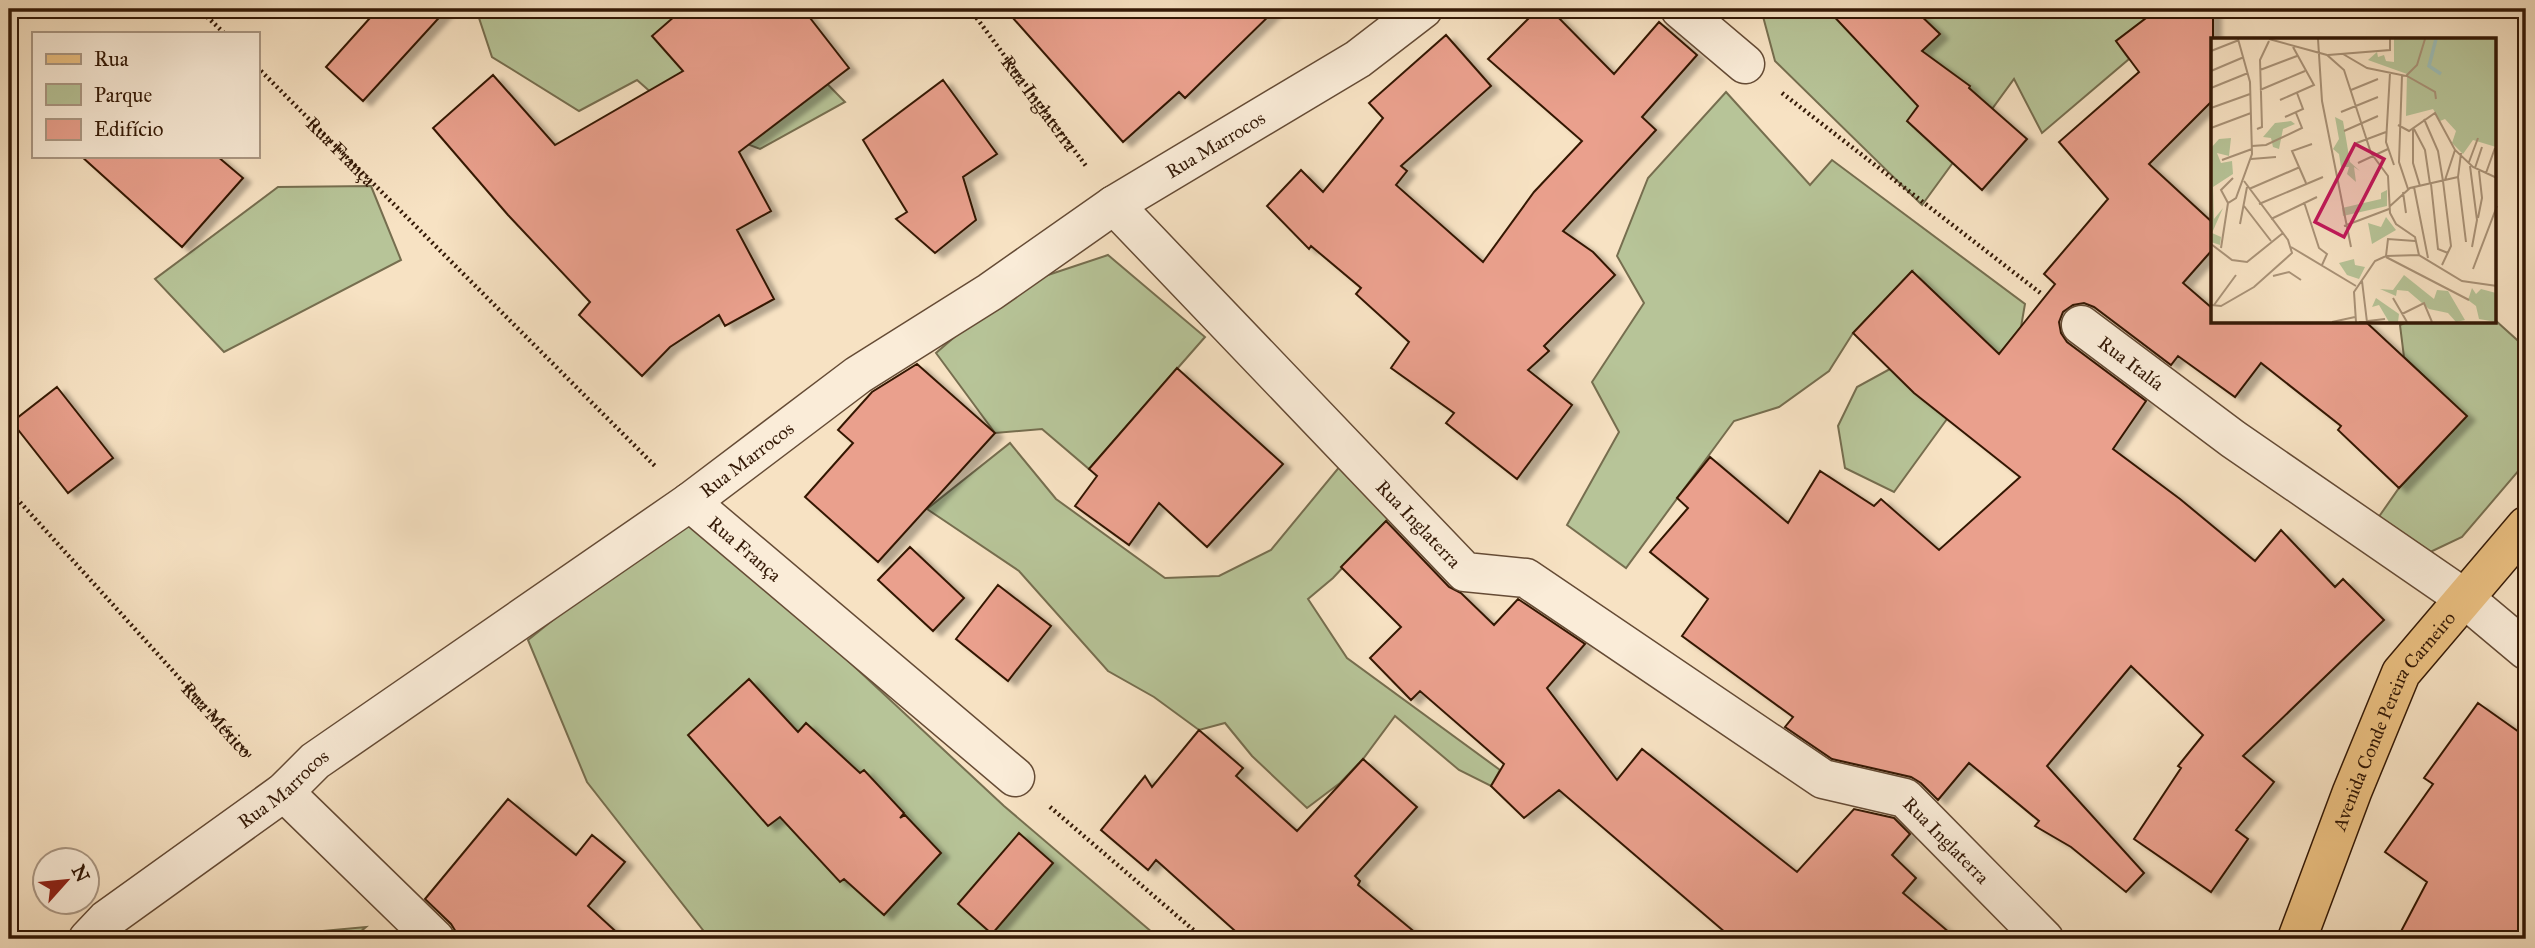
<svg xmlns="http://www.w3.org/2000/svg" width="2535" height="948" font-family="'IM FELL Great Primer',serif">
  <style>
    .green { fill: #b7c498; stroke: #766e4f; stroke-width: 2 }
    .building { fill: #eaa08d; stroke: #341906; stroke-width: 2; filter: url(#shadow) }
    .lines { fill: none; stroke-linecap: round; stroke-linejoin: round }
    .minor-casing { stroke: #654b35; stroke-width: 41 }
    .major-casing { stroke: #341906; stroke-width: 41 }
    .path { stroke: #341906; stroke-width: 4.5; stroke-dasharray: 2 3.5; stroke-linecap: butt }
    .minor { stroke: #faecd8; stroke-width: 38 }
    .major { stroke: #ecc182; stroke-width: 38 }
    .labels { text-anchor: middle; stroke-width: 5; stroke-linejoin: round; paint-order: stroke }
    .street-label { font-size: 19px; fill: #341906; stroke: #faecd8 }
    .inset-river { fill: none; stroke: #9dbdb6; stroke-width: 3.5 }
    .inset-road { fill: none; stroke: #a99277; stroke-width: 2 }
    .view { fill: #c2185b; fill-opacity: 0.15; stroke: #c2185b; stroke-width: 3.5 }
    .inset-edge { fill: none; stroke: #341906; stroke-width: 3.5 }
  </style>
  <defs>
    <filter id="shadow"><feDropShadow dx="8" dy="4.5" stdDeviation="2" flood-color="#0004"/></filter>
  </defs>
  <rect width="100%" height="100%" fill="#f7e2c3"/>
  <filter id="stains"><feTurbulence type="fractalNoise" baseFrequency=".00286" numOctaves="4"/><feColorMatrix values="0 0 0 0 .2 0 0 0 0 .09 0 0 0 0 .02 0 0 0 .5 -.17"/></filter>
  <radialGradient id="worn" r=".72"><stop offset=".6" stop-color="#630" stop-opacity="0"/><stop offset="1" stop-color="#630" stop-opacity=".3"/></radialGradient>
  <!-- green -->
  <path class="green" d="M476,9h278l91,93 -85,47 -79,-30 -44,-39 -58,31 -87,-54z
    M1761,9h397l-42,32 13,18 -87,74 -28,-54 -92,126 -147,-144z
    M1726,92l84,93 22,-25 193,144 -4,23 -74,92 -53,73 -49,-24 -7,-42 19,-39 33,-18 22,-97 -59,61 -24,38 -50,36 -45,14 -108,147 -59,-43 52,-93 -27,-50 52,-79 -27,-47 31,-78z
    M371,186l30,74 -177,92 -69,-73 123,-92z
    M1108,255l97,82 -116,132 -47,-40 -47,4 -59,-80 52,-45 57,-32z
    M2495,320l31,28v114l-64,75 -36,17 -48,-36 21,-30 67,-72 -62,-59 -4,-32 7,-3h88z
    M1010,443l46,56 109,79 54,-2 52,-26 79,-96 39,64 -56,60 -25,21 39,59 153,112 -9,16 -32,-16 -64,-54 -32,43 -23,24 -33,25 -55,-52 -27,-33 -26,7 -45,-33 -46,-26 -89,-100 -92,-62z
    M694,507l120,122 190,177 156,133h-450l-123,-157 -59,-142z
    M366,927l-14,12h-117z"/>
  <!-- building -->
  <path class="building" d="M378,9h69l-84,92 -37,-34z
    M683,9h120l46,59 -110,84 32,59 -34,19 37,69 -49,27 -6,-11 -49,32 -28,29 -63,-61 11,-13 -82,-87 -75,-87 60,-53 62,70 128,-74 -31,-35z
    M1005,9h271l-91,89 -6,-6 -56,50z
    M1538,9h12l64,65 45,-52 38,33 -55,62 14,13 -93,101 30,21 22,23 -71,71 5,5 -21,19 44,35 -55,74 -71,-56 8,-10 -63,-45 18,-26 -53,-48 5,-6 -50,-42 -2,3 -42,-43 34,-36 22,22 60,-74 -14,-15 77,-68 45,51 -90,80 6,5 -11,14 87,77 51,-70 48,-51 -94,-82z
    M1827,9h87l26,25 -18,17 48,35 -1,2 58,51 -45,51 -75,-69 11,-15z
    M2158,9h55v91l-64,64 64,59v26l-30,34 30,26v13h153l101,94 -68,72 -61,-58 3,-4 -80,-63 -26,34 -57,-41 -7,9 -77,-58 -10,-4 -11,2 -10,7 -4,10 2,11 6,9 79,59 -33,48 67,50 75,62 26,-31 54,57 8,-8 41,41 -141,136 31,26 -38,48 12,9 -37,53 -77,-53 47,-71 -3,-2 25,-31 -72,-69 -84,100 97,107 -18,19 -55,-45 -36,-21 4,-5 -70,-58 -31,37 -17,-17 -10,-6 -79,-18 -47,-32 8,-10 -111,-81 26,-37 -58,-47 38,-44 -11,-10 33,-41 78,66 32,-52 54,35 7,-7 58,51 81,-73 -106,-84 -61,-60 59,-62 87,83 56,-70 -11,-10 64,-75 -49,-57 80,-70 -23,-31z
    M943,80l54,74 -34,23 13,43 -41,33 -39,-34 11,-7 -44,-72z
    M81,156h136l26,22 -61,69z
    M917,364l78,69 -117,129 -73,-65 48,-54 -15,-13 34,-38z
    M1177,368l106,96 -76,83 -48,-44 -30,42 -54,-39 22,-30 -8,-7z
    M57,387l56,71 -45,35 -56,-71z
    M1386,521l63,66 12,6 33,32 24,-26 67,45 -38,44 70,92 25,-31 155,123 57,-63 40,9 16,16 -18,21 24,23 -13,15 54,46h-224l-174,-149 -35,28 -33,-32 13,-22 -84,-73 -9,9 -41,-42 31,-31 -60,-60z
    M910,547l54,51 -31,33 -55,-51z
    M998,585l53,41 -43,55 -52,-42z
    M749,679l49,53 8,-9 54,50 4,-3 40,43 -4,5 5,-3 36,38 -57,62 -40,-36 -4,3 -60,-65 -12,9 -80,-91z
    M2478,703l48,34v202h-129l30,-57 -42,-30 48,-68 -9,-6z
    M1199,730l44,38 -7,8 61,55 66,-72 54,48 -62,69 5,5 -2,4 65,54h-179l-88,-79 -8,10 -47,-40 44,-54 7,11z
    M508,799l68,56 16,-20 33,27 -37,44 36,33h-168v-7l-5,-8 -26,-25z
    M1019,833l34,30 -61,71 -34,-30z"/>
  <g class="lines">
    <defs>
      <g id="minor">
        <path d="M1680,9l65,55"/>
        <path id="s4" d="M1114,205l351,367 61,6 297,201 82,19 139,141"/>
        <path id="s5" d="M2081,325l152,114 231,159 62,52"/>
        <path id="s6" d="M690,502l325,275"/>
        <path d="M284,792l151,147"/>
        <path id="s7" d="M88,939l18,-19 178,-128 31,-31 375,-259 168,-127 132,-83 124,-87 244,-146 65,-50"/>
      </g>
      <g id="major">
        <path id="s8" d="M2297,939l55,-147 49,-119 125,-147"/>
      </g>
    </defs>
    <!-- minor casing -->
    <use href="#minor" class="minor-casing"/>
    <!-- major casing -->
    <use href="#major" class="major-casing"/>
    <!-- path -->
    <g class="path">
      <path d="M199,9l25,24"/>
      <path id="s1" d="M970,9l116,157"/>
      <path id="s2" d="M257,67l400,401"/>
      <path d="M1782,93l261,202"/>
      <path id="s3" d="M9,490l241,266"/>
      <path d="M1050,807l154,132"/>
    </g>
    <!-- minor -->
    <use href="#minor" class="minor"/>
    <!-- major -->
    <use href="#major" class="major"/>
  </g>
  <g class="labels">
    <!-- street labels -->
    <g class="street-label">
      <text dy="7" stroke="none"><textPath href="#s1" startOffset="117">Rua Inglaterra</textPath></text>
      <text dy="7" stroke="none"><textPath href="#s7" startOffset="1381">Rua Marrocos</textPath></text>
      <text dy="7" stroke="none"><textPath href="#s2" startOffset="119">Rua França</textPath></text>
      <text dy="7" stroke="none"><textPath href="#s5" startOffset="63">Rua Italía</textPath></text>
      <text dy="7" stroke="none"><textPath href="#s7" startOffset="816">Rua Marrocos</textPath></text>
      <text dy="7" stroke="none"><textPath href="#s4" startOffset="441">Rua Inglaterra</textPath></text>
      <text dy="7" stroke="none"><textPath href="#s6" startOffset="72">Rua França</textPath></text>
      <text dy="7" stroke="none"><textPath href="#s3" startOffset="310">Rua México</textPath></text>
      <text dy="7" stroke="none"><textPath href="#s8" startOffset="240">Avenida Conde Pereira Carneiro</textPath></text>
      <text dy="7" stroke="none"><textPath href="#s7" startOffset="247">Rua Marrocos</textPath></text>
      <text dy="7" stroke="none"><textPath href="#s4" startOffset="1071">Rua Inglaterra</textPath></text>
    </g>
  </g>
  <!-- overview -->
  <g transform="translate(2211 38)">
    <rect width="285" height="285" fill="#f7e2c3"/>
    <path d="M183,1h102v108l-23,-7 -10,14 -11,-11 4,-12 -11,-12 -5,2 -7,-12 -27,7 1,-42 -39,-14 9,-8 1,5 6,-2 2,6 8,1zM124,79l8,4 7,41 10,9 -6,-4 2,15 -9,-8 2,-7h-8l-2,-13 -6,-5 6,-10zM80,83l4,3 -12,5 -4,20 -6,-2 -2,-9 -8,-1 12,-14zM20,100l-2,18 -12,-3 4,10 11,-2 1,13 -20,13 1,32 9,-11 -11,25 9,4 -1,8 -9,-3v-94l8,-9zM176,152v16l-44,10 -1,-8 39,-9v-6zM175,179l10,13 -24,14 -4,-21 13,4zM143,221l1,6 10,2 -6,12 -12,-4 -8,-12zM193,237l30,24 3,-9 11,1 17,29 -9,2 -8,-9 -19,-4 -21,-18 -11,-1 -1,6 -16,-7 13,1zM261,250l4,6 5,-5 15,4v29l-17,-3 -3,-13 -8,-6zM165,260l23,16 -1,8h-9l-10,-17 -7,2z" fill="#b7c498"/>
    <path class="inset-river" d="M225,1l-7,27 12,8"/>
    <path class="inset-road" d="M58,1l58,16 17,15 27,83 17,23 2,37 6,11 19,13 4,18 43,26 35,5M107,1l4,62 29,146M0,13l28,-11M132,16l24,14 39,8 11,-11 8,-26M117,17l62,-5v-11M49,32l37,-14M0,33l33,-14M179,35l-4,69 8,23M191,37l-3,87 9,27M196,38l28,16 1,7M0,50l37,-15M49,52l45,-19M140,52l27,-11M69,62l34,-15 -21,-38M0,70l39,-14M130,74l37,-15M74,79l18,-8 -6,-16M213,81l14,32 5,30M187,87l11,6 26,-18 20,37 18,17 24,11M0,90l40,-15M46,91l5,-2 -2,-67 9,-19M202,91v34l7,23M203,91l11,21 5,34M133,93l34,-15M143,106l32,-12M41,108l14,-1 36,-17 -6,-15M250,115l-3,24 8,65M40,121l25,-2M11,122l30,-11M258,124l9,-24M147,125l30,-14M259,128l7,54 -5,27M264,130l7,-21M275,135l9,-25M22,140l-12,12 7,13 8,-5 16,-44 -2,-72 -12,-43M234,142l10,-30M95,145l-14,-32 20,-7M220,146l7,65 10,4M203,149l14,71M38,151l51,-22M192,154l3,21M93,164l15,46 8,6 -5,11M48,166l64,-27M33,168l27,35M178,169l21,-19 48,-11M267,180l4,-20 -3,-27M60,181l46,-22M29,186l7,-37M133,188l45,-17M0,206l21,16 15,2 36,-29M80,209l65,39M10,210l7,-45M175,218l2,-17 27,2M175,219l83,43M231,227l9,-19 -8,-65M262,231l24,-63M62,238l16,-4 12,8M151,243l5,41M182,260l14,24M0,267l10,1 33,-19 38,-34 -4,-13 -44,-59M3,267l22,-30M191,276l22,-11 8,19M121,284l23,-5M145,284l-2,-30 21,-31 11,-5 33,-1M148,284l26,-3"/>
    <path class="view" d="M144,106l29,15 -40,78 -29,-15z"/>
    <rect width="285" height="285" class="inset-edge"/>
  </g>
  <!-- margin -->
  <rect width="2535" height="948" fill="none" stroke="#f7e2c3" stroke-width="35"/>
  <rect x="10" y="10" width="2514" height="927" fill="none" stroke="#341906" stroke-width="3.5"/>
  <rect x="18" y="18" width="2500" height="913" fill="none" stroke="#341906" stroke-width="2"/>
  <!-- legend -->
  <rect x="32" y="32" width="228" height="126" fill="#faecd8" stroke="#ab9884" stroke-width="2"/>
  <rect x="46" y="54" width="35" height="10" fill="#ecc182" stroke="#ab9884" stroke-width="2"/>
  <text x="94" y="66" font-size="21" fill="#341906">Rua</text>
  <rect x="46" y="84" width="35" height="21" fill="#b7c498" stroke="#ab9884" stroke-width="2"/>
  <text x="94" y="102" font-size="21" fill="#341906">Parque</text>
  <rect x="46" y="119" width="35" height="21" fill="#eaa08d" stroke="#ab9884" stroke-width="2"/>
  <text x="94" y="136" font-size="21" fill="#341906">Edifício</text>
  <!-- north arrow -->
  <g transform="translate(66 881) rotate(63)"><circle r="33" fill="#faecd8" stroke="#ab9884" stroke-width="2"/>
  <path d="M0-5L12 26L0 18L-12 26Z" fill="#8f2418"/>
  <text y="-10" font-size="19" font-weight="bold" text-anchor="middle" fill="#341906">N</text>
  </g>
  <rect width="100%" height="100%" filter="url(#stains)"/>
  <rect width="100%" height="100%" fill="url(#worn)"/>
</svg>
